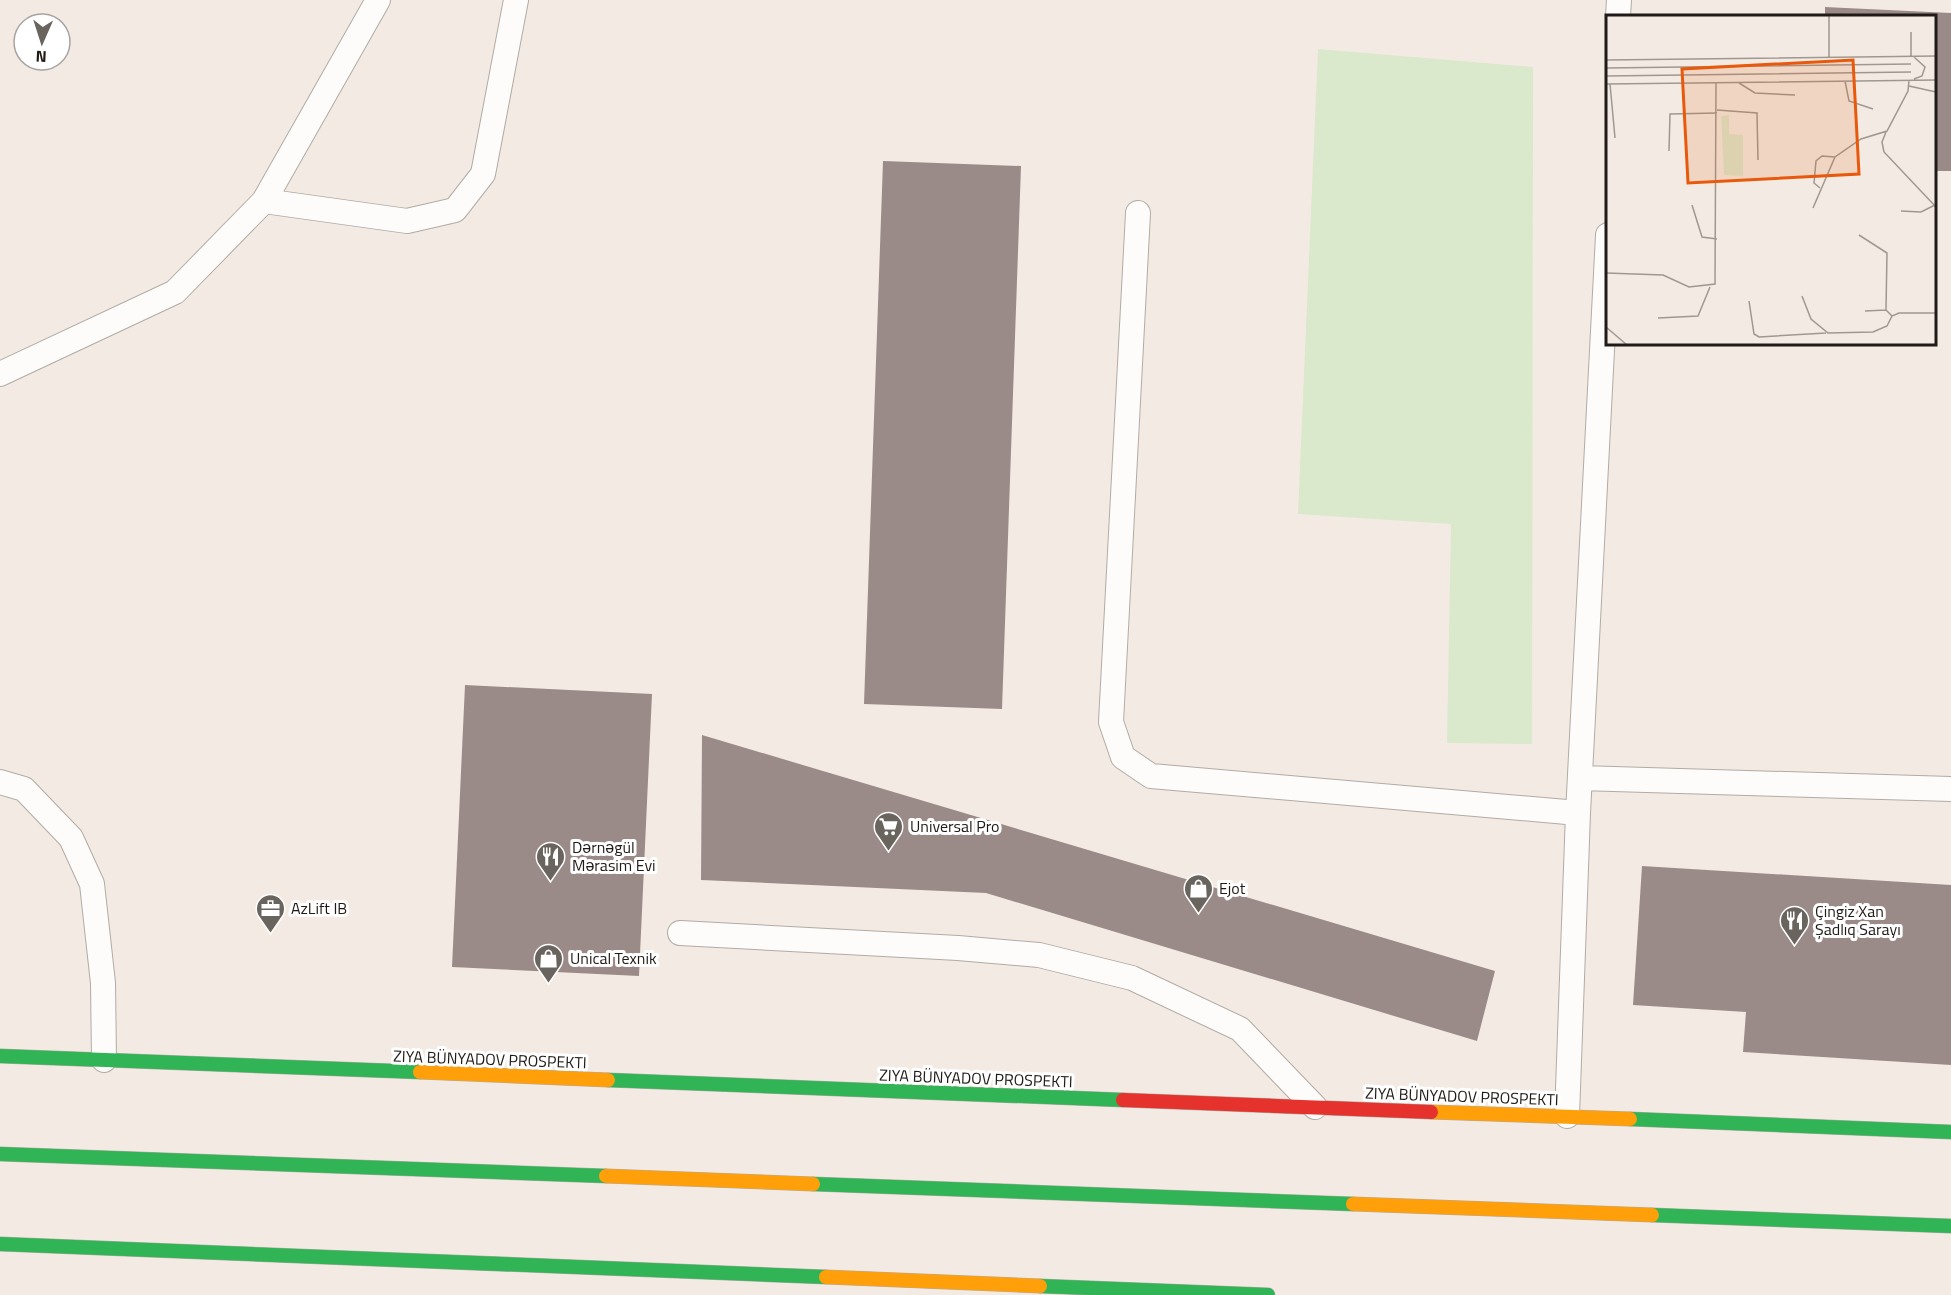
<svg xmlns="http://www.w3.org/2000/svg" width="1951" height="1295" font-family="'Titillium Web',sans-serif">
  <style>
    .green { fill: #dae8cc }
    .building { fill: #9b8b88 }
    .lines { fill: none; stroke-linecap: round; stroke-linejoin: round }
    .lane-casing { stroke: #b1aba5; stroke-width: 26 }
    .fast-casing { stroke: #b1aba5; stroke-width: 15 }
    .slow-casing { stroke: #b1aba5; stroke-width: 15 }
    .jam-casing { stroke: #b1aba5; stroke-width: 15 }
    .lane { stroke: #fdfcfb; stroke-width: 24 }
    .fast { stroke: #30b455; stroke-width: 14 }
    .slow { stroke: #ff9f0a; stroke-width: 14 }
    .jam { stroke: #e5322d; stroke-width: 14 }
    .labels { text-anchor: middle; stroke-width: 6; stroke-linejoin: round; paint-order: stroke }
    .poi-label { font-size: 16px; fill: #201b16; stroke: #fff; text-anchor: start }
    .street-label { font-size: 16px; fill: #201b16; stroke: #fff }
    .inset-road { fill: none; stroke: #9f9891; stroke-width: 1.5 }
    .view { fill: #e8590c; fill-opacity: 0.15; stroke: #e8590c; stroke-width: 3 }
    .inset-edge { fill: none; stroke: #201b16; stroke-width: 3 }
  </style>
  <rect width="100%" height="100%" fill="#f3ebe3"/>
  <!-- green -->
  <path class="green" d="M1318,49l215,18 -1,677 -85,-1 4,-219 -153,-10z"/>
  <!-- building -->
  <path class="building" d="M1825,7l126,6v158h-17v-155h-109z
    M883,161l138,5 -19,543 -138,-5z
    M465,685l187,9 -13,282 -187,-9z
    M702,735l793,236 -18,70 -491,-148 -285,-13z
    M1642,866l309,19v180l-208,-13 3,-40 -113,-7z"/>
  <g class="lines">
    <defs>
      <path id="lane" d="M1618,16l1,-16
        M264,201l143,20 48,-11 28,-36 33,-174
        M1138,213l-27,509 12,35 28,19 427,37
        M0,374l175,-82 89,-91 114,-201
        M1580,778l371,11
        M0,782l24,7 47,49 21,46 11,99 1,77
        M680,933l278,15 81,7 93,23 108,51 75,78
        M1567,1116l11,-303 30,-578"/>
      <path id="fast" d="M0,1056l420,16
        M608,1080l515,20
        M1630,1119l321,13
        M0,1154l606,22
        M813,1184l540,20
        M1652,1215l299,11
        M0,1244l826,33
        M1040,1286l228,9"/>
      <path id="slow" d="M420,1072l188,8
        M1431,1112l199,7
        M606,1176l207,8
        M1353,1204l299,11
        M826,1277l214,9"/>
      <path id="jam" d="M1123,1100l308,12"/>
    </defs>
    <!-- lane casing -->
    <use href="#lane" class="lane-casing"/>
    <!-- fast casing -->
    <use href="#fast" class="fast-casing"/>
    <!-- slow casing -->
    <use href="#slow" class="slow-casing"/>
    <!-- jam casing -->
    <use href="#jam" class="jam-casing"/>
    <!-- lane -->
    <use href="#lane" class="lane"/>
    <!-- fast -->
    <use href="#fast" class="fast"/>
    <!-- slow -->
    <use href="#slow" class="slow"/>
    <!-- jam -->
    <use href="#jam" class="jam"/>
  </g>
  <!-- icons -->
  <defs>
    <symbol id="supermarket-pin" viewBox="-11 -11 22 30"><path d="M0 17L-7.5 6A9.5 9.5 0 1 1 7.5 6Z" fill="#6a645e" stroke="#fff"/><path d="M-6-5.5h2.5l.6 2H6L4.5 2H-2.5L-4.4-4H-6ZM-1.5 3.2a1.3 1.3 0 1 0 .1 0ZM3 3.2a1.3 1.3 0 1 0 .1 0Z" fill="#fff"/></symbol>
    <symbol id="restaurant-pin" viewBox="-11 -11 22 30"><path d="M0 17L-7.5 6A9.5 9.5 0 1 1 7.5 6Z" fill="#6a645e" stroke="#fff"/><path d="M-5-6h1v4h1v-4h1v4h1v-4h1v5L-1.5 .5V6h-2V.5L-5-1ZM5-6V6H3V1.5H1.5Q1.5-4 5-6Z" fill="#fff"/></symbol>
    <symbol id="shop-pin" viewBox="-11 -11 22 30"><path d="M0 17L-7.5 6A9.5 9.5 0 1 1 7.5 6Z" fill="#6a645e" stroke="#fff"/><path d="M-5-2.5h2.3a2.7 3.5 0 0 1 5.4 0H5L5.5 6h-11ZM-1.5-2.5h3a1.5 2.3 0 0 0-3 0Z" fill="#fff"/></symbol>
    <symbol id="office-pin" viewBox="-11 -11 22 30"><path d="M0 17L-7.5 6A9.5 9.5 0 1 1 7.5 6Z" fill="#6a645e" stroke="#fff"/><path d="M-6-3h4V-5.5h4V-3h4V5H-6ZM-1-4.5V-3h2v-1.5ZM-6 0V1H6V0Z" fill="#fff"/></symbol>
  </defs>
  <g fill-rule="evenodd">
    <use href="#supermarket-pin" x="872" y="810" width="33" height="45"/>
    <use href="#restaurant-pin" x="534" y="840" width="33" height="45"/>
    <use href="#shop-pin" x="1182" y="872" width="33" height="45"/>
    <use href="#office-pin" x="254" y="892" width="33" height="45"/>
    <use href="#restaurant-pin" x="1778" y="904" width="33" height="45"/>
    <use href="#shop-pin" x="532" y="942" width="33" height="45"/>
  </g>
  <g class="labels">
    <!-- poi labels -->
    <g class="poi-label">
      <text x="910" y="832">Universal Pro</text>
      <text x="572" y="853">Dərnəgül<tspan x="572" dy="18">Mərasim Evi</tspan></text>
      <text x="1219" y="894">Ejot</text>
      <text x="291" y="914">AzLift IB</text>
      <text x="1815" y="917">Çingiz Xan<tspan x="1815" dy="18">Şadlıq Sarayı</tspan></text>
      <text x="570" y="964">Unical Texnik</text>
    </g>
    <!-- street labels -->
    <g class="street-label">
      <text transform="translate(490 1059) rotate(2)" y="6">ZIYA BÜNYADOV PROSPEKTI</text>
      <text transform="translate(976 1078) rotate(2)" y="6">ZIYA BÜNYADOV PROSPEKTI</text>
      <text transform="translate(1462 1096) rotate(2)" y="6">ZIYA BÜNYADOV PROSPEKTI</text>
    </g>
  </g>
  <!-- overview -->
  <g transform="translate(1606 15)">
    <rect width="330" height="330" fill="#f3ebe3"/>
    <path d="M123,100v19l14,1v41l-19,-1 -3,-59z" fill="#dae8cc"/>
    <path class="inset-road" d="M223,0v42M305,17v24M308,42l11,10 -3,9 -8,3M0,45l330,-4M0,53l305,-4M0,61l305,-4M239,66l4,20 24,8M133,68l16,10 40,2M0,69l330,-4M4,69l5,54M303,71l27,6M111,95l40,3 1,47M280,117l-4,10 2,10 52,55M63,136l1,-37 47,-1M214,173l-6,-5 2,-22 6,-5 13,1M86,190l10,32 15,2M207,193l22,-51 26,-18 26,-8 21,-40 1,-11M295,196l20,1 14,-7M253,220l28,18 -1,57 6,6M0,258l57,2 26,12 26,-3 1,-201M196,281l9,23 17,14 45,-1 14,-6 5,-10 7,-3h37M143,286l5,33 5,3 67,-4M259,296l21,-1M52,303l40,-2 12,-29M0,312l21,18"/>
    <path class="view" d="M247,45l6,114 -171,9 -6,-114z"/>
    <rect width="330" height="330" class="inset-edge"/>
  </g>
  <!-- north arrow -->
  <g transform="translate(42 42) rotate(183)"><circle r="28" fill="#ffffff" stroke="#a6a4a2" stroke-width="1.5"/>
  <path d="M0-4.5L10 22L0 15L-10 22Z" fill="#6a645e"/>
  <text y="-9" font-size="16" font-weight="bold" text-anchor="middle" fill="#201b16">N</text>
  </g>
</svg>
